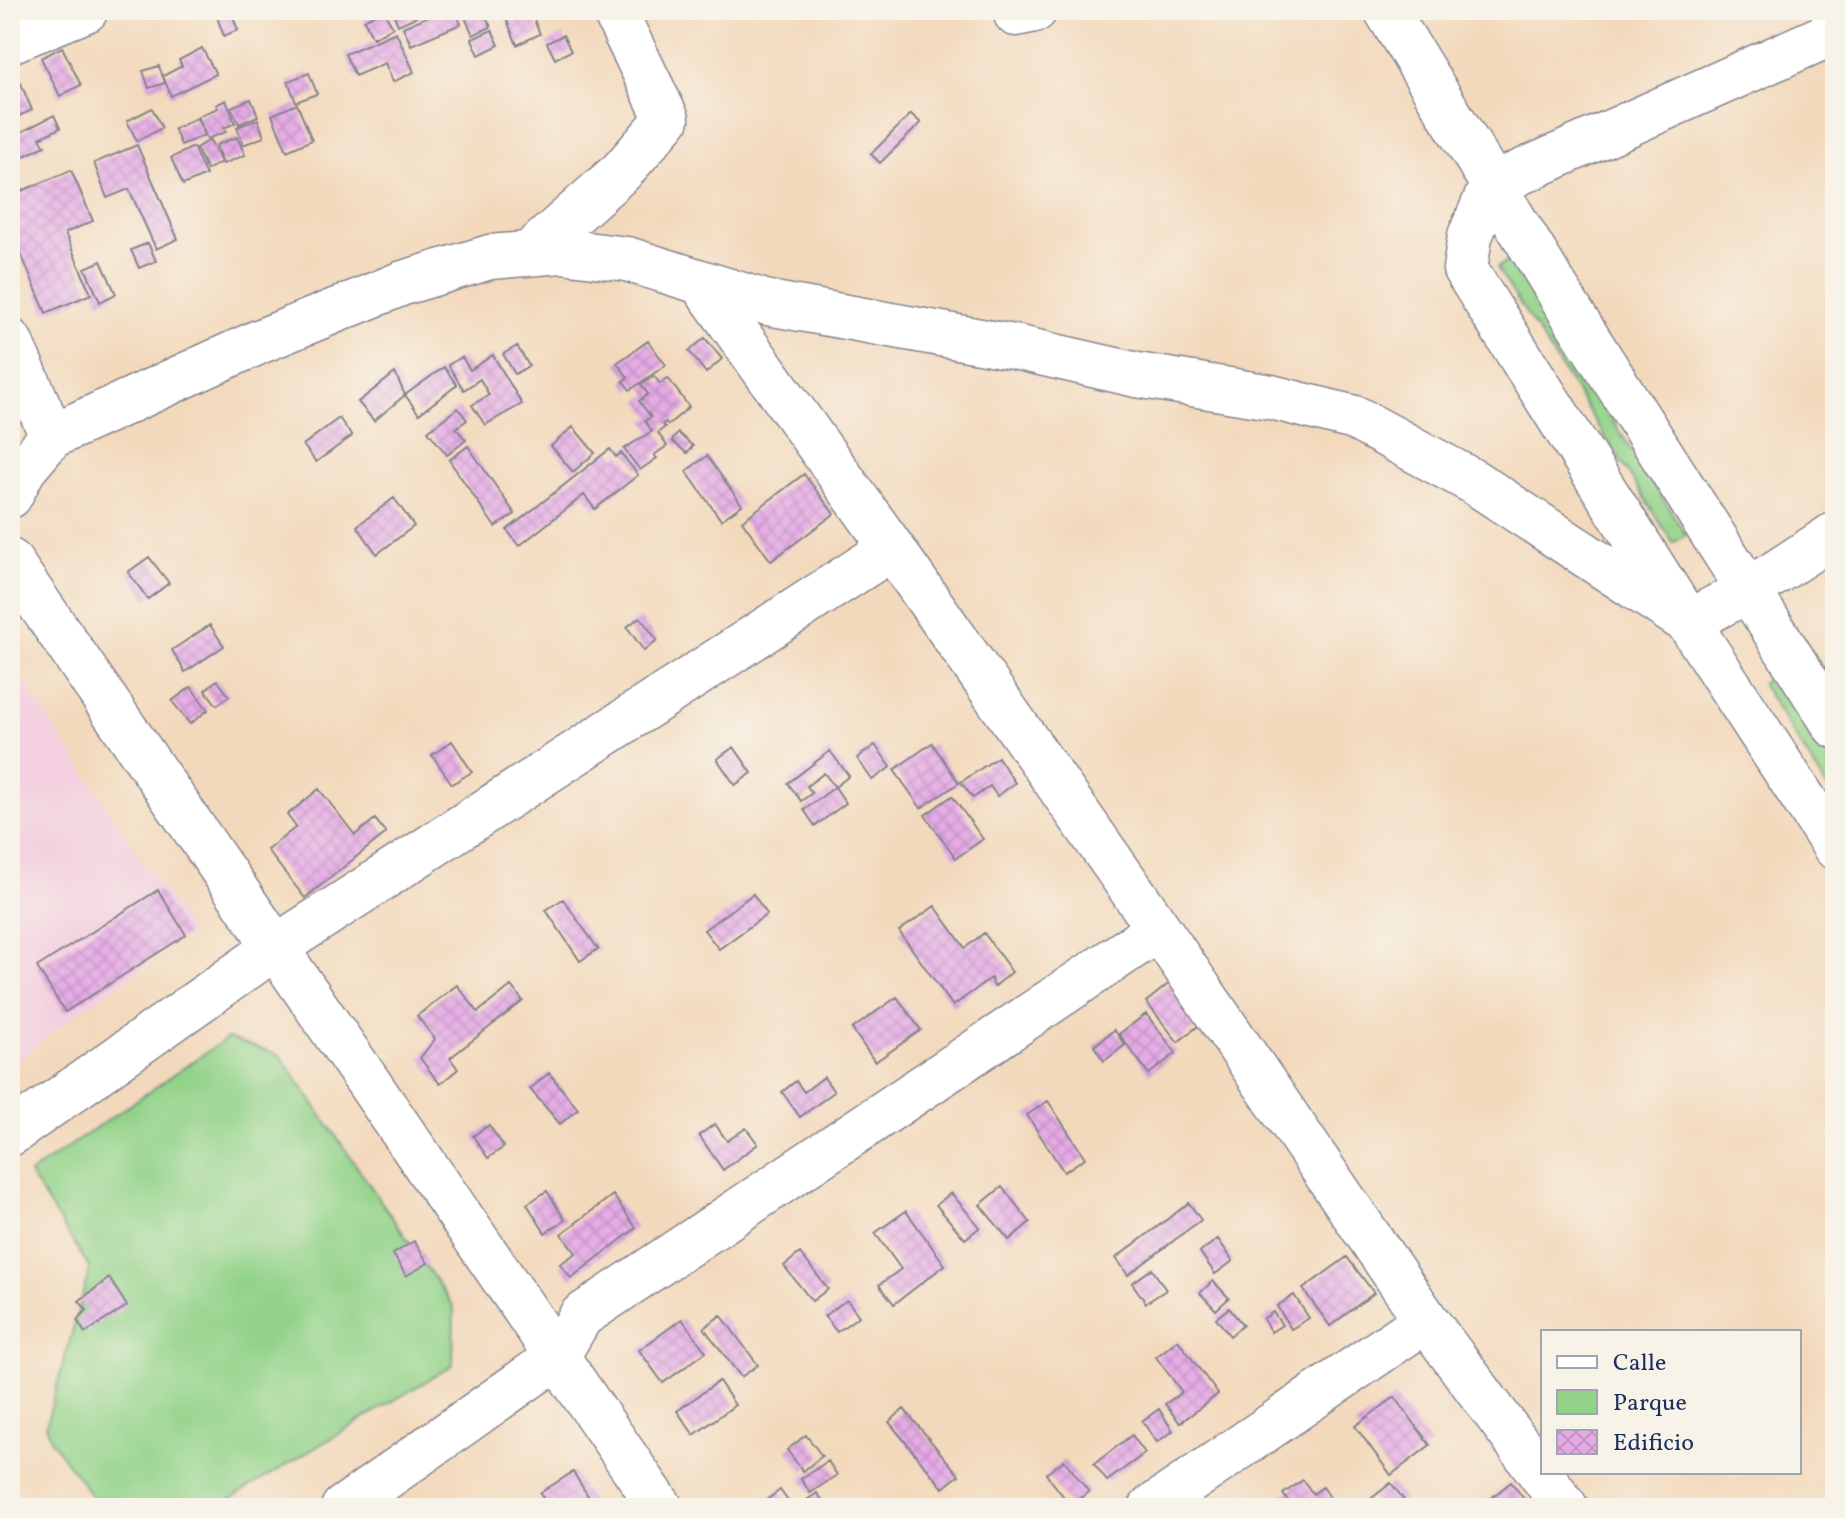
<svg xmlns="http://www.w3.org/2000/svg" width="1845" height="1518" font-family="Vollkorn,serif">
  <style>
    .built { fill: #f3cfdf }
    .green { fill: #93d389; stroke: #578174; stroke-width: 2 }
    .building { fill: url(#building-cross-hatch) }
    .lines { fill: none; stroke-linecap: round; stroke-linejoin: round }
    .minor-casing { stroke: #87848d; stroke-width: 47 }
    .minor { stroke: #fff; stroke-width: 44 }
  </style>
  <defs>
    <pattern id="building-cross-hatch" width="8" height="8" patternUnits="userSpaceOnUse" patternTransform="scale(2)"><rect width="8" height="8" fill="#e5abe5"/><path d="M0 0l8 8M0 8l8-8" fill="none" stroke="#c493c7"/></pattern>
  </defs>
  <rect width="100%" height="100%" fill="#f7f3e8"/>
  <filter id="ink" filterUnits="userSpaceOnUse"><feTurbulence type="fractalNoise" baseFrequency=".0125" numOctaves="2"/><feDisplacementMap in="SourceGraphic" scale="16" xChannelSelector="R" yChannelSelector="G"/><feConvolveMatrix kernelMatrix="1 2 1 2 8 2 1 2 1" color-interpolation-filters="sRGB"/></filter>
  <filter id="wash" filterUnits="userSpaceOnUse"><feTurbulence type="fractalNoise" baseFrequency=".006" numOctaves="4" result="noise"/><feDisplacementMap in="SourceGraphic" scale="32" xChannelSelector="R" yChannelSelector="G"/><feGaussianBlur stdDeviation="1.8" result="paint"/><feColorMatrix in="noise" values="0 0 0 0 0 0 0 0 0 0 0 0 0 0 0 0 0 1.4 0 .05"/><feComposite in="paint" operator="in"/></filter>
  <g filter="url(#wash)">
    <rect width="100%" height="100%" fill="#f3d9bc"/>
    <!-- built -->
    <path class="built" d="M10,661l181,271 -132,95 -49,41z"/>
    <!-- green -->
    <path class="green" d="M1509,260l177,275 -13,8 -176,-275z
      M1777,673l58,92v35l-74,-117z
      M227,1038l53,17 174,252 -1,58 -238,143h-115l-49,-68 -5,-15 44,-157 -61,-94z"/>
    <g id="blocks">
      <!-- building -->
      <path class="building" d="M383,10l10,17 -20,11 -9,-18z
        M392,10h39l-33,15z
        M443,10h12l6,14 -50,21 -8,-18z
        M469,10h14l8,17 -18,8 -10,-22z
        M530,10l10,24 -23,11 -14,-34z
        M231,12l7,18 -14,6 -7,-19z
        M492,30l7,15 -20,10 -7,-16z
        M396,32l18,40 -21,10 -8,-19 -30,13 -10,-22z
        M563,35l8,16 -16,8 -8,-16z
        M62,47l19,38 -21,11 -19,-38z
        M202,48l14,26 -45,22 -8,-20 19,-10 -3,-6z
        M10,58l22,52 -22,10z
        M159,66l6,17 -16,5 -6,-17z
        M309,73l8,21 -21,8 -8,-21z
        M251,99l7,17 -19,8 -8,-17z
        M226,100l9,23 -11,5 2,4 -19,7 -9,-23 20,-8 -2,-3z
        M297,104l15,36 -25,11 -15,-36z
        M152,108l10,20 -25,13 -10,-20z
        M911,114l10,9 -41,40 -9,-9z
        M54,115l6,13 -20,10 5,8 -25,12 -10,-20z
        M197,118l8,17 -24,10 -7,-16z
        M258,119l6,18 -21,8 -6,-18z
        M237,137l8,18 -22,9 -7,-19z
        M210,140l11,22 -14,8 -11,-22z
        M137,145l41,94 -22,10 -27,-60 -22,9 -13,-35z
        M193,147l13,28 -23,10 -12,-27z
        M71,170l22,51 -28,12 26,61 -45,19 -36,-85v-32z
        M148,243l8,18 -17,7 -8,-18z
        M101,261l15,33 -16,8 -15,-34z
        M705,338l17,21 -16,14 -17,-22z
        M648,341l18,24 -36,25 -7,-9 5,-4 -11,-14z
        M517,346l12,20 -14,8 -12,-20z
        M493,355l29,49 -37,21 -13,-20 17,-10 -9,-16 -16,11 -16,-25 14,-8 8,13z
        M444,367l13,18 -38,29 -14,-19z
        M395,373l10,22 -31,26 -16,-19z
        M654,376l6,8 8,-6 21,29 -21,18 -2,-3 -4,2 3,3 -7,6 9,13 -13,9 3,3 -17,12 -16,-21 28,-18 -7,-10 6,-4 -12,-16 9,-7 -7,-9z
        M458,408l9,12 -11,8 10,12 -19,15 -19,-24z
        M339,418l13,18 -36,26 -13,-17z
        M573,427l22,26 -22,19 -22,-26z
        M678,433l15,13 -6,7 -15,-12z
        M468,446l47,68 -20,13 -46,-67z
        M610,449l6,8 5,-4 17,22 -43,34 -11,-14 -65,51 -12,-16z
        M707,456l35,49 -21,15 -35,-49z
        M804,474l30,40 -63,47 -29,-40z
        M394,498l20,28 -37,28 -20,-28z
        M149,557l20,26 -21,16 -20,-27z
        M640,617l17,23 -13,11 -17,-24z
        M210,625l14,21 -39,26 -13,-22z
        M217,680l12,16 -12,9 -12,-15z
        M191,687l17,23 -18,14 -18,-23z
        M452,741l20,31 -20,12 -20,-29z
        M932,743l27,40 -38,25 -27,-38z
        M875,745l16,22 -19,13 -15,-22z
        M734,747l18,26 -17,12 -18,-26z
        M830,751l19,25 -14,11 -11,-14 -17,13 5,7 -11,8 -13,-18z
        M998,757l17,26 -18,13 -7,-10 -17,12 -12,-16z
        M835,787l11,16 -31,23 -11,-16z
        M319,789l36,46 20,-16 11,14 -81,65 -38,-48 29,-23 -9,-12z
        M952,796l31,43 -27,19 -31,-43z
        M158,890l28,45 -121,77 -28,-45z
        M753,894l14,20 -48,35 -15,-19z
        M563,899l35,50 -18,12 -34,-51z
        M935,906l30,42 19,-15 28,39 -18,15 -3,-9 -38,28 -54,-75z
        M1171,982l32,40 -25,20 -32,-40z
        M457,985l21,27 33,-26 12,15 -73,57 8,11 -18,15 -20,-26 15,-19 -18,-23z
        M897,997l24,33 -46,32 -23,-33z
        M1146,1014l30,39 -27,21 -30,-40z
        M1114,1030l11,15 -21,16 -10,-15z
        M549,1073l29,36 -18,15 -30,-35z
        M824,1077l10,15 -34,25 -18,-25 14,-11 8,11z
        M1048,1101l37,57 -21,14 -37,-57z
        M715,1124l12,17 19,-13 12,16 -35,26 -24,-35z
        M489,1125l15,22 -16,11 -15,-22z
        M1002,1187l28,35 -21,18 -29,-35z
        M547,1191l18,29 -20,13 -18,-29z
        M951,1193l29,34 -15,12 -29,-34z
        M613,1195l23,33 -65,50 -11,-14 16,-11 -15,-19z
        M1189,1203l12,17 -73,55 -12,-17z
        M906,1211l39,54 -51,39 -15,-19 22,-16 -26,-36z
        M1218,1239l15,22 -18,13 -15,-22z
        M414,1241l14,22 -22,13 -13,-22z
        M800,1253l28,36 -16,12 -28,-35z
        M1347,1257l27,36 -44,33 -27,-37z
        M1152,1269l14,21 -20,13 -14,-20z
        M109,1278l18,28 -42,27 -8,-13 10,-10 -8,-9z
        M1213,1281l16,17 -13,12 -16,-17z
        M1294,1295l15,23 -18,11 -14,-23z
        M847,1300l12,16 -22,16 -13,-16z
        M1229,1308l14,17 -13,11 -14,-18z
        M1273,1312l9,13 -11,7 -8,-13z
        M721,1315l37,50 -17,12 -37,-49z
        M682,1319l24,33 -43,31 -24,-33z
        M1178,1340l40,54 -38,29 -15,-19 17,-12 -26,-35z
        M719,1381l16,24 -41,30 -17,-24z
        M1395,1397l35,48 -39,30 -36,-49z
        M904,1409l55,66 -16,13 -54,-66z
        M1159,1409l14,22 -16,11 -15,-21z
        M806,1435l16,21 -19,15 -16,-21z
        M1132,1435l13,18 -38,28 -13,-17z
        M1064,1460l25,32 -18,14 -25,-32z
        M828,1461l9,14 -27,18 -9,-14z
        M573,1472l22,35 -45,1 -10,-15z
        M1303,1480l10,14 10,-7 14,21h-44l-10,-14z
        M1511,1482l20,26h-36l-6,-8z
        M1391,1483l13,17 -10,8h-14l-8,-10z
        M780,1490l13,18h-37z
        M817,1493l11,15h-32z"/>
    </g>
  </g>
  <g filter="url(#ink)">
    <use href="#blocks" fill-opacity="0" stroke="#87848d" stroke-width="2"/>
    <g class="lines">
      <defs>
        <path id="minor" d="M1386,10l183,299 266,417
          M1016,14l19,-4
          M1835,32l-343,153 -22,51 -5,33 223,353 147,225
          M10,41l76,-31
          M530,253l92,-82 45,-52 -53,-109
          M701,282l191,266 267,381 267,391 140,188
          M10,341l42,95
          M10,496l14,-27 28,-33 209,-95 142,-58 87,-26 72,-6 65,8 141,44 251,45 118,27 134,22 84,21 119,64 214,140
          M10,561l651,947
          M1688,622l61,-32 86,-56
          M10,1134l266,-187 616,-399
          M343,1508l214,-151 24,-41 578,-387
          M1151,1508l275,-188"/>
      </defs>
      <!-- minor casing -->
      <use href="#minor" class="minor-casing"/>
      <!-- minor -->
      <use href="#minor" class="minor"/>
    </g>
  </g>
  <!-- margin -->
  <rect width="1845" height="1518" fill="none" stroke="#f7f3e8" stroke-width="40"/>
  <!-- legend -->
  <rect x="1541" y="1330" width="260" height="144" fill="#f7f3e8" stroke="#9fa5b1" stroke-width="2"/>
  <rect x="1557" y="1356" width="40" height="12" fill="#ffffff" stroke="#9fa5b1" stroke-width="2"/>
  <text x="1613" y="1370" font-size="24" fill="#1b2f5e">Calle</text>
  <rect x="1557" y="1390" width="40" height="24" fill="#93d389" stroke="#9fa5b1" stroke-width="2"/>
  <text x="1613" y="1410" font-size="24" fill="#1b2f5e">Parque</text>
  <rect x="1557" y="1430" width="40" height="24" fill="url(#building-cross-hatch)" stroke="#9fa5b1" stroke-width="2"/>
  <text x="1613" y="1450" font-size="24" fill="#1b2f5e">Edificio</text>
</svg>
